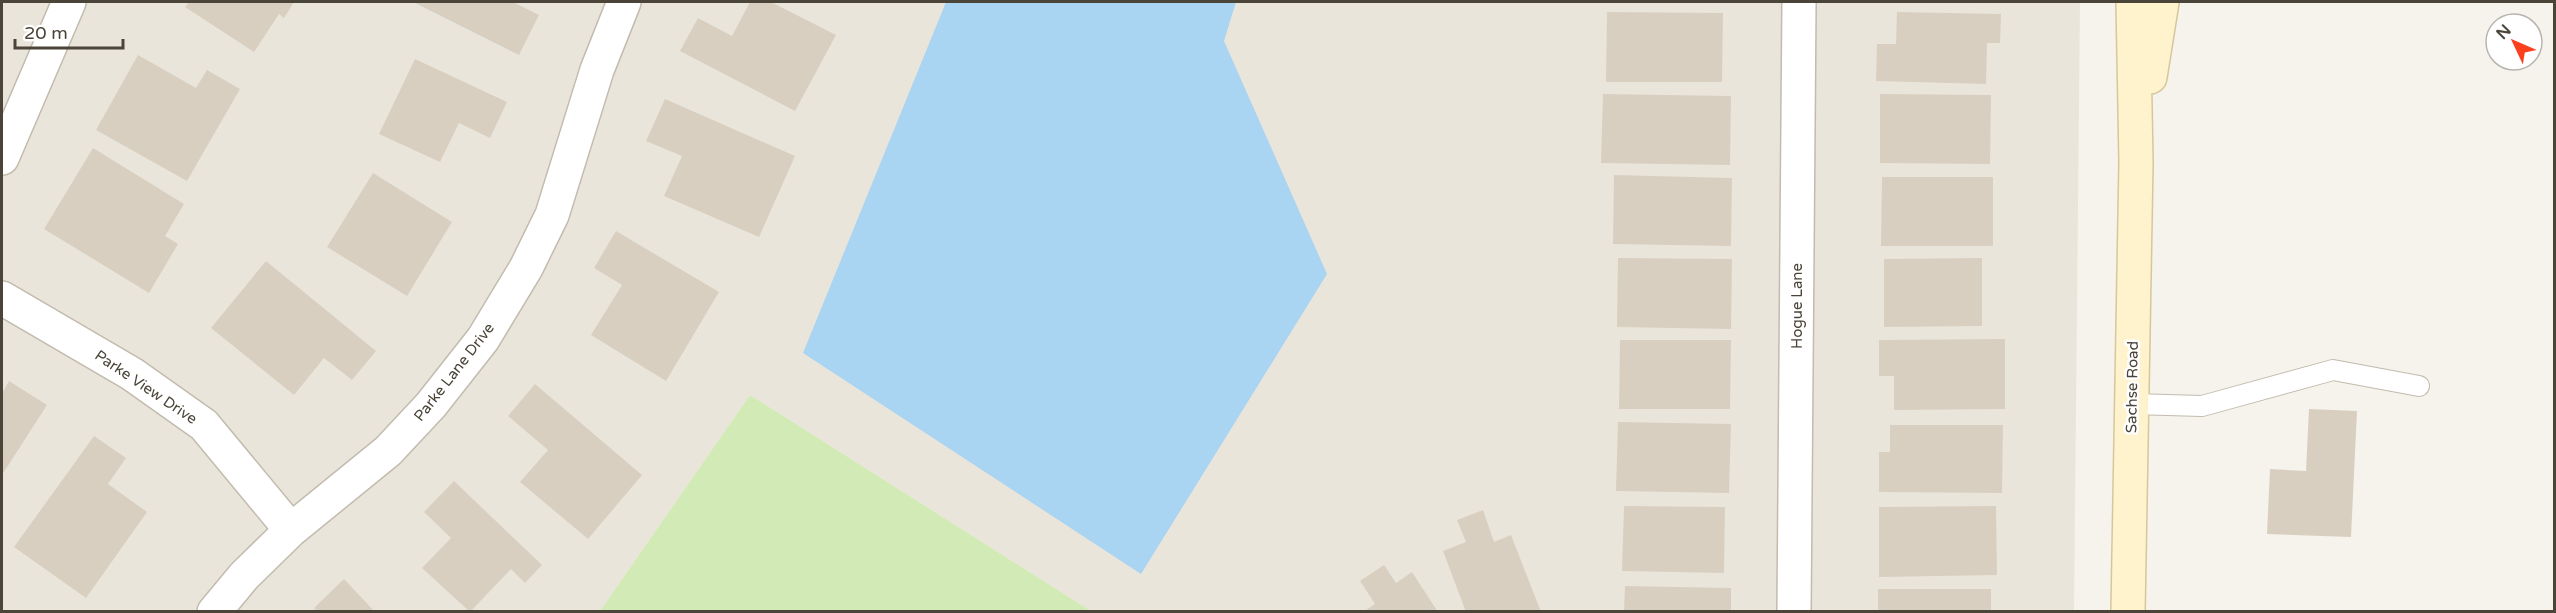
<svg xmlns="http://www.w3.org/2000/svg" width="2556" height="613" font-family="'Varela Round',sans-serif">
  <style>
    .residential { fill: #eae5da }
    .green { fill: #d2eab5 }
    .water { fill: #a9d4f2 }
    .building { fill: #d8cfc1 }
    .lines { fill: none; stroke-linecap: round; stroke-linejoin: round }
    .lane-casing { stroke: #c2bbae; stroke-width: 22 }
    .street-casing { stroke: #c2bbae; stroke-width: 36 }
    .secondary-casing { stroke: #d6c79b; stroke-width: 36 }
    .lane { stroke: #fff; stroke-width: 20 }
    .street { stroke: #fff; stroke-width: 33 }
    .secondary { stroke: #fff3cd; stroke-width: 33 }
    .labels { text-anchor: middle; stroke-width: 5; stroke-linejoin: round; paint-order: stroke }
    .street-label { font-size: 15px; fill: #4b4439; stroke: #fff }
  </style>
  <rect width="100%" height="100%" fill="#f6f3ec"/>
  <!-- residential -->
  <path class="residential" d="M2,2h2078l-6,609h-983l-341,-216 -150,216h-598z"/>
  <!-- green -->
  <path class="green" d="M750,395l341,216h-491z"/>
  <!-- water -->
  <path class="water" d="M946,2h290l-12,39 103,233 -186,300 -338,-221z"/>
  <!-- building -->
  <path class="building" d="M189,2h105l-10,16 -5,-4 -25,38 -69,-45z
    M413,2h100l26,13 -20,40z
    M750,2h21l65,33 -41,76 -115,-60 18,-33 34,18z
    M1607,12l116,1 -1,69h-116z
    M1897,12l104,2 -1,29h-13l-1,41 -110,-3 1,-37h19z
    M138,55l58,33 11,-18 33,19 -53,92 -91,-51z
    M415,59l92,43 -17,36 -31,-15 -19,39 -61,-28z
    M1603,94l128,2 -1,69 -129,-2z
    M1880,94l111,1 -1,69 -110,-1z
    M665,99l130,57 -36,81 -95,-41 18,-40 -36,-15z
    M93,148l91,56 -19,32 13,8 -29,49 -105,-64z
    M373,173l79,49 -45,74 -80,-49z
    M1614,175l118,3 -1,68 -118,-2z
    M1882,177h111v69h-112z
    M616,231l103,61 -53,89 -75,-46 31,-50 -28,-17z
    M1618,258l114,1 -1,70 -114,-2z
    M1982,258v68l-98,1v-68z
    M266,261l110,90 -24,29 -28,-22 -30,37 -83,-67z
    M2005,339v70l-111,1v-34h-15v-36z
    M1620,340h111l-1,69h-111z
    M9,381l38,24 -45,70v-82z
    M535,384l107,91 -54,64 -68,-57 28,-32 -40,-34z
    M2309,409l48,2 -6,126 -84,-3 3,-65 36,2z
    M1618,422l113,2 -2,69 -113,-2z
    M1890,425h113l-1,68 -123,-1v-40h11z
    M94,436l32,22 -18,26 39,28 -61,86 -72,-51z
    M454,481l88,84 -17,18 -14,-14 -41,43 -48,-44 29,-30 -27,-26z
    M1624,506l101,1 -1,66 -102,-2z
    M1996,506l1,69 -118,2v-70z
    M1483,510l11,32 17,-7 30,77h-75l-23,-61 23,-9 -9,-22z
    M1384,565l12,18 16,-11 26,40h-75l12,-8 -15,-23z
    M344,579l31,33h-57l-4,-4z
    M1625,586l106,2v24h-107z
    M1878,589h113v23h-113z"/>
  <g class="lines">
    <defs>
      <path id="lane" d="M2132,404l70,2 131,-36 86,16"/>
      <path id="street" d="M2,158l67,-156
        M2,298l130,76 72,51 87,105
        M214,612l30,-36 47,-46 97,-79 43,-46 52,-66 43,-71 26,-53 45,-145 27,-68
        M1794,612l5,-610"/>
      <path id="secondary" d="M2150,77l12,-75
        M2128,612l8,-450 -3,-160"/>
    </defs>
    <!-- lane casing -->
    <use href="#lane" class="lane-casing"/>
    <!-- street casing -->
    <use href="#street" class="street-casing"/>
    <!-- secondary casing -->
    <use href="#secondary" class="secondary-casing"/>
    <!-- lane -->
    <use href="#lane" class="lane"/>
    <!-- street -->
    <use href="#street" class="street"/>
    <!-- secondary -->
    <use href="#secondary" class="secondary"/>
  </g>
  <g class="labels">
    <!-- street labels -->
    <g class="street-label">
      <text transform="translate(1797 306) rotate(-90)" y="5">Hogue Lane</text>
      <text transform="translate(454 372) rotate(-52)" y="5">Parke Lane Drive</text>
      <text transform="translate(146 387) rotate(34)" y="5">Parke View Drive</text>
      <text transform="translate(2132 387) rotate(-89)" y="5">Sachse Road</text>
    </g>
  </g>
  <!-- border -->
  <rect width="2556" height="613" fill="none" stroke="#4b4439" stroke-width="6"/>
  <!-- north arrow -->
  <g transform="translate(2514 42) rotate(314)"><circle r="28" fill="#ffffff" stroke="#b7b4b0" stroke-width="1.5"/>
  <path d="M0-4.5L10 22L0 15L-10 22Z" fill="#fc3f1d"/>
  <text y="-9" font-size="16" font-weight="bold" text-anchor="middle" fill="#4b4439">N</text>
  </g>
  <!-- scale -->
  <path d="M15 39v9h108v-9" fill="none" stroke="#4b4439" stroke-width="3"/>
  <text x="24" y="39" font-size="18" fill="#4b4439" stroke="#ffffff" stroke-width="4.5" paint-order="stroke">20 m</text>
</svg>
